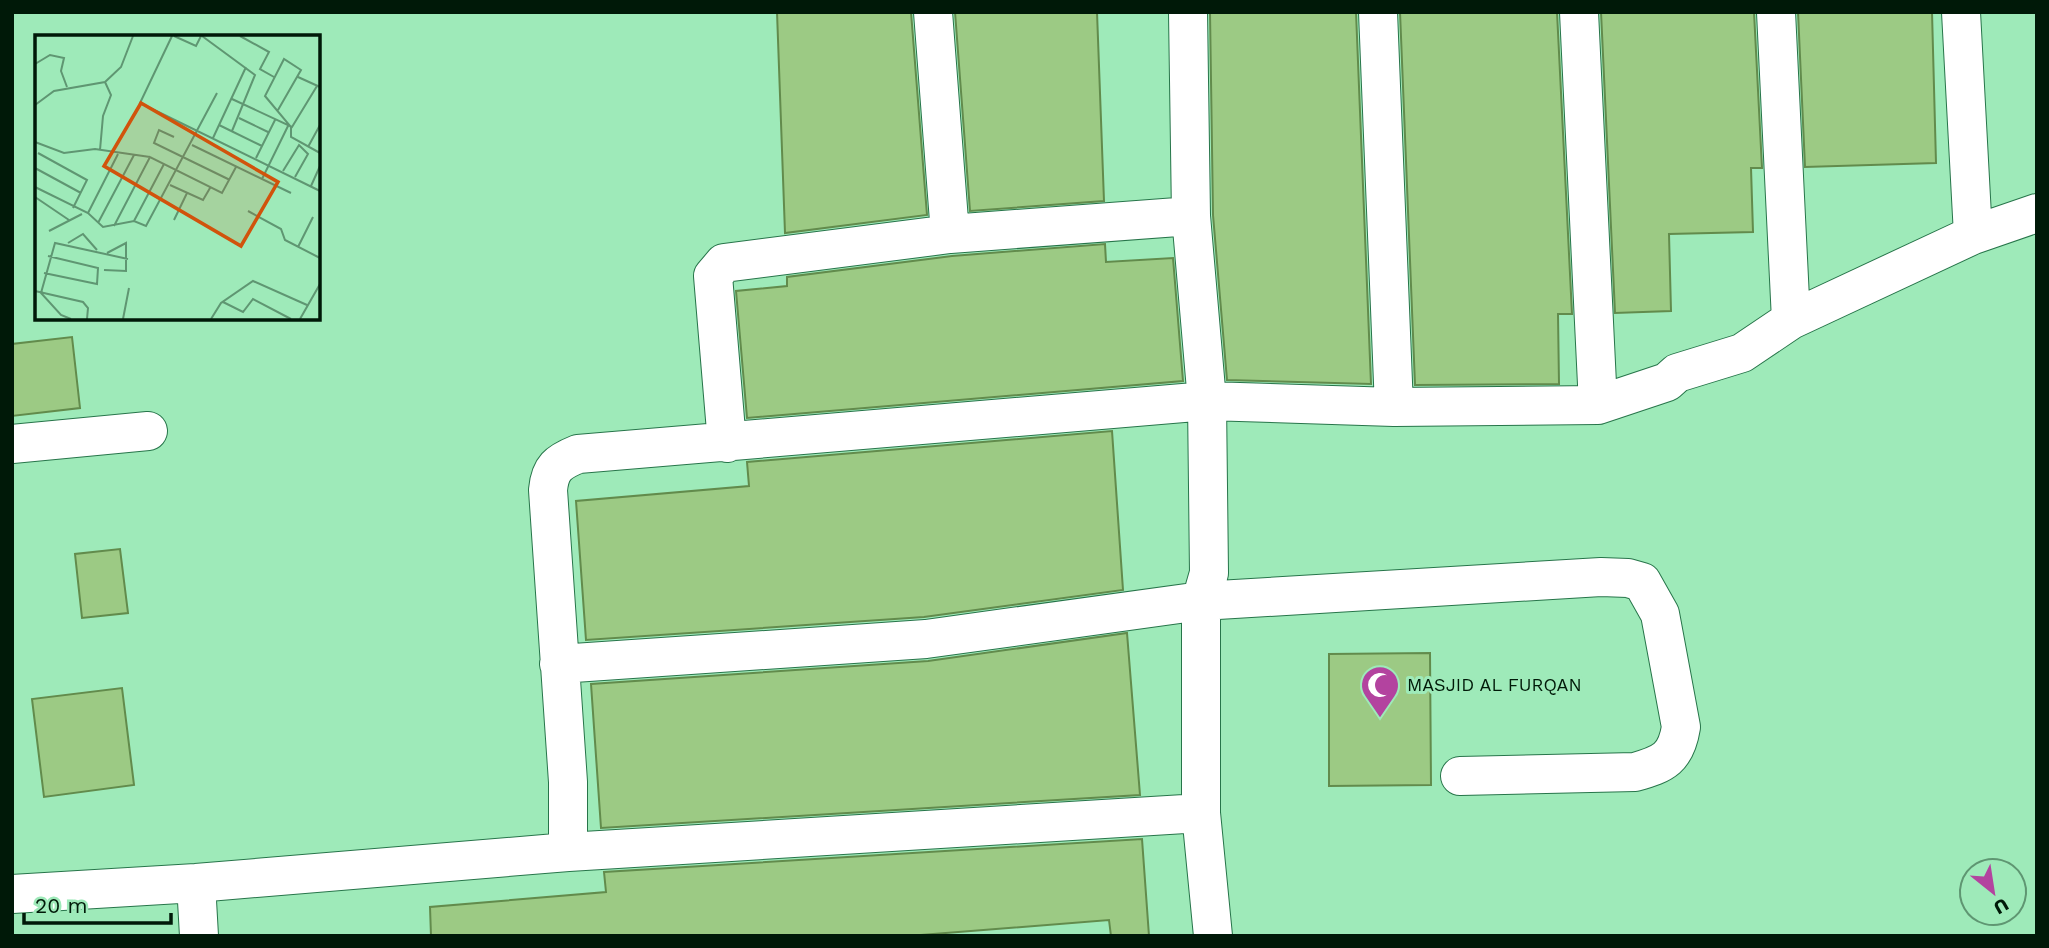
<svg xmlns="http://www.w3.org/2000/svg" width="2049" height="948" font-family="'Work Sans',sans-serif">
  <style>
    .building { fill: #9cca84; stroke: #628b4c; stroke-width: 2 }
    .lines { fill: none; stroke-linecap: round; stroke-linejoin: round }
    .street-casing { stroke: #27754a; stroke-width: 40 }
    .street { stroke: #fff; stroke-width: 38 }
    .labels { text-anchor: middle; stroke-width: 6; stroke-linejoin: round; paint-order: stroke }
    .poi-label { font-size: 18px; fill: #001908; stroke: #9eeab9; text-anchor: start }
    .inset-road { fill: none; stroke: #5f9672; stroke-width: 2 }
    .view { fill: #d1530c; fill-opacity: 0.15; stroke: #d1530c; stroke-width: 3.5 }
    .inset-edge { fill: none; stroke: #001908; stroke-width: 3.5 }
  </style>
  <rect width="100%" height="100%" fill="#9eeab9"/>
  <!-- building -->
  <path class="building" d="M777,12h134l16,203 -142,18z
    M955,12h142l7,189 -134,10z
    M1223,12h133l15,372 -144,-4 -14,-165 -3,-202z
    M1400,12h157l15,302h-14l1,70 -144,1z
    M1601,12h153l8,156h-11l2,64 -84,2 2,77 -56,2z
    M1798,12h134l4,151 -131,4z
    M1105,244l1,18 67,-4 10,123 -436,37 -11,-127 51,-5v-9l165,-21z
    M72,337l8,71 -68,8v-72z
    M1112,431l11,159 -199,27 -338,23 -10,-139 173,-15 -2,-24z
    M120,549l8,64 -46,5 -7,-64z
    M1127,633l13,162 -539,33 -10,-144 337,-23z
    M1430,653l1,132 -102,1v-132z
    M122,688l12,97 -90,12 -12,-98z
    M1142,839l7,97h-38l-2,-16 -201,16h-477l-1,-29 176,-15 -2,-20z"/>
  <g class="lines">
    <defs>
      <path id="street" d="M933,12l17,222
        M1188,12l3,204 16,185 2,172 -8,28v212l12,123
        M1378,12l16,395
        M1776,12l15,308
        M1961,12l12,223
        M1598,405l69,-23 10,-9 65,-20 49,-33 182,-85 64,-22
        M727,443l-14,-167 11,-13 226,-29 241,-18
        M12,444l136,-13
        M559,664l367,-25 275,-38 400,-24 27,1 14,4 18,32 21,113c-5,31 -17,37 -46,45l-175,4
        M568,852v-70l-20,-292c2,-22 10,-28 30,-36l629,-53 187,6 204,-2 -19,-393
        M196,883l3,53
        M12,894l184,-11 372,-31 633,-39"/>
    </defs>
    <!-- street casing -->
    <use href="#street" class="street-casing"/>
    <!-- street -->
    <use href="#street" class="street"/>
  </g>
  <!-- icons -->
  <defs>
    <symbol id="mosque-pin" viewBox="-11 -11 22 30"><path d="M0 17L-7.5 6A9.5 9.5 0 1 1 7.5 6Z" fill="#b3439f" stroke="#9eeab9"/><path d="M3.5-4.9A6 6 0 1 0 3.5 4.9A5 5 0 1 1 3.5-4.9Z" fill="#fff"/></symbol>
  </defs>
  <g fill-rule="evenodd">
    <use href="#mosque-pin" x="1358" y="663" width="44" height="60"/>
  </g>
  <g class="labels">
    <!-- poi labels -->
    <g class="poi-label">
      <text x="1407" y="691">MASJID AL FURQAN</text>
    </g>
  </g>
  <!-- overview -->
  <g transform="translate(35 35)">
    <rect width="285" height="285" fill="#9eeab9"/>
    <path class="inset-road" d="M137,1l-32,67 180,88M139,1l22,10 5,-10M167,1l53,39 -23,56M205,1l29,16 -9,17 14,8M0,29l15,-9 14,3 -3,13 6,16M263,42l22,10M197,64l60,28 25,-41M0,70l19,-14 51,-9 16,-15 12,-31M243,75l23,-40 -17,-11 -19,37 26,31v10l29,16M204,83l29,14M184,90l43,21M139,102l-15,-7 -5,13 76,37M178,103l33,-71M0,107l29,11 31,-4 55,8M157,110l99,48M273,112l12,-22M65,115l3,-34 8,-21 -6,-13M3,118l49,27 -14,28M221,123l19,-38M0,133l46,25M248,136l16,-26 9,9 -13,23M227,144l26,-53M135,150l33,15 7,-12M276,151l9,-20M0,152l53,26 15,14 31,-6 12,5 71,-133M0,162l34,23M213,176l33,18 4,11 35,18M53,178l30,-59M139,185l13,-27M99,186l30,-57M63,188l36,-68M79,191l36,-69 72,36 14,-26M14,196l33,-17M33,208l15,-9 14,16M263,212l15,-30M69,235l22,1v-28l-19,10M9,238l53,11 1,-16 -50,-12M0,256l48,11 5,6 -1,11M188,267l20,10 10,-13 38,20M36,284l-10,-4 -20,-22 14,-50 73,16M88,284l6,-31M176,284l10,-16 32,-22 54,24M265,284l20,-35"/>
    <path class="view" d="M106,68l137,79 -37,64 -137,-80z"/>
    <rect width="285" height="285" class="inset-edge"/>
  </g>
  <!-- border -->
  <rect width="2049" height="948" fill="none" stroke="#001908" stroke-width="28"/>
  <!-- north arrow -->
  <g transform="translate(1993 892) rotate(150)"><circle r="33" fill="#9eeab9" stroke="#5f9672" stroke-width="2"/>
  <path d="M0-5L12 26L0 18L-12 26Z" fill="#b3439f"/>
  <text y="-10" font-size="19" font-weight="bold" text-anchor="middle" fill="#001908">U</text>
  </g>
  <!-- scale -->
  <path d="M24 913v10h147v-10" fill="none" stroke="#001908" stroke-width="3.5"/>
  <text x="35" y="913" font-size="21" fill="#001908" stroke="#9eeab9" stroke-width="5" paint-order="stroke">20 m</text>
</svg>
